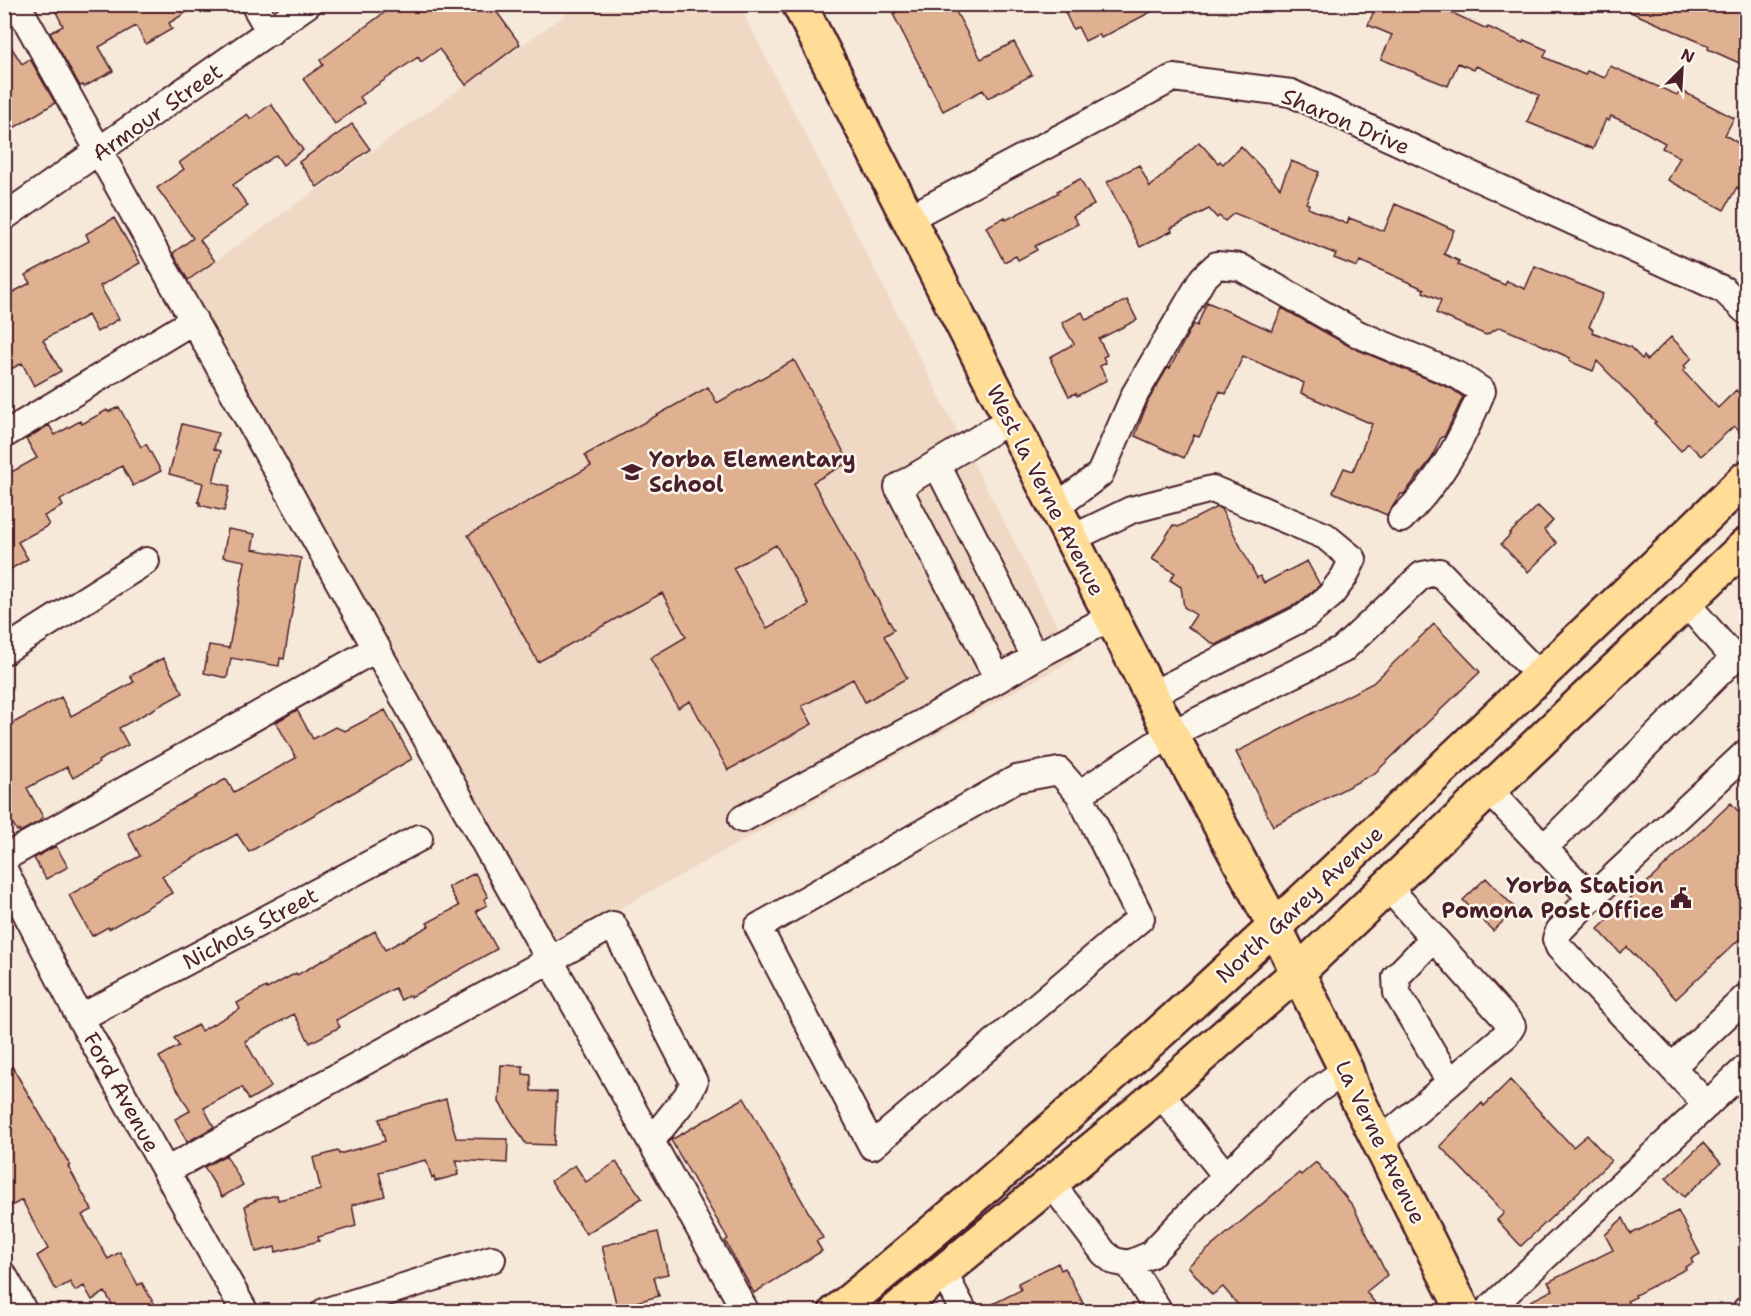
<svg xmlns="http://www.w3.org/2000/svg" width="1751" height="1316" font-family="'Shantell Sans',sans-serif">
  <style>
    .built { fill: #efd8c4 }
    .building { fill: #e0b191; stroke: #4a1f2b; stroke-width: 1.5; fill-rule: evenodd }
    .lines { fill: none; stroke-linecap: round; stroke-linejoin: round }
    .minor-casing { stroke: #4a1f2b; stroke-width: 30 }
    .major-casing { stroke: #4a1f2b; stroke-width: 38 }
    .minor { stroke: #fbf7ec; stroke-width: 26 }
    .major { stroke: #ffdd96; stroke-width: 33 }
    .labels { text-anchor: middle; stroke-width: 5; stroke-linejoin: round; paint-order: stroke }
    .street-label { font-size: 22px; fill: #4a1f2b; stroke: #fbf7ec }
    .poi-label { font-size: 22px; font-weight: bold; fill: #4a1f2b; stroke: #fbf7ec; text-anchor: start }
  </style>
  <rect width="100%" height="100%" fill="#f6e9da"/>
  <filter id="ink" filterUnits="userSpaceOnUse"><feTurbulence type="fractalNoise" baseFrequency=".0167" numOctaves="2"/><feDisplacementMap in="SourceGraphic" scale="12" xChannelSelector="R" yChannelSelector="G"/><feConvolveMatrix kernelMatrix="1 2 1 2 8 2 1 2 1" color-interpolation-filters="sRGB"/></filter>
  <g filter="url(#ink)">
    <!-- built -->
    <path class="built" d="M579,5h160l335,654 -512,281 -21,-10 -358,-646z"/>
    <!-- building -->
    <path class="building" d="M52,4h148l-31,19 3,6 -26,15 -10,-18 -37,21 14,24 -29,16 -1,-2 -3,1 -30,-53 13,-7z
      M396,4h95l29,40 -54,41 -27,-36 -18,13 -3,-5 -58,40 4,6 -29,21 -32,-45 20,-14 -3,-5z
      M893,4h59l29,55 33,-17 18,33 -44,23 -5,-8 -40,21 -50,-97 4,-2z
      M1061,4h105l-65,34 -2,-4 -14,7 -7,-14 -5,2z
      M1377,4h56l54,25 1,-2 35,16 1,-3 23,10 -3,7 41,18 2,-4 18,7 5,-12 67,29 5,-4 52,27 -9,17 21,13v44l-9,-5 -13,23 -56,-30 12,-23 -18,-9 3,-5 -31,-17 -23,-10 -2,5 -3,-2 -13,30 -66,-27 12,-27 -63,-29 -2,4 -16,-7 -10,23 -67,-27 11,-24 -24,-10z
      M1612,4h134v62l-38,-17 1,-3z
      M4,36l18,28 8,-5 25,44 -51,31z
      M271,104l32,46 -20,15 -7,-10 -43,30 15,21 -48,34 15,21 -27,19 -15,-27 20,-15 -36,-50 27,-19 -5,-6 68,-49 4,5z
      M352,124l18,25 -53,38 -18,-25z
      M1199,142l19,21 2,-2 3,3 18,-18 39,42 11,-27 28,11 -13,31 3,1 -1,4 39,16 2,-6 35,13 11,-27 26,11 33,15 -10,24 15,7 -1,4 47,20 2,-4 18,8 10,-23 68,28 -14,33 4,2 -1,3 38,15 12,12 2,-3 3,4 24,-23 21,21 -8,8 2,2 -3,3 35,37 18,-18 10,11v37l-12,-12 -33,30 -13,-13 -7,8 -27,-28 2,-1 -59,-61 -4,10 -24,-10 1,-3 -28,-13 -42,-18 -14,8 -50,-22 5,-13 -18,-8 1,-3 -64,-28 -3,6 -23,-9 2,-4 -102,-41 -9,8 -6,-5 -2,2 -8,-9 -38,19 1,3 -32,16 -33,-65 32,-17 11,22z
      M1080,179l14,26 -21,11 5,8 -43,22 2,4 -19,10 -2,-4 -12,6 -18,-35 19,-10 1,3 52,-27 -1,-2z
      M114,218l26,45 -40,23 19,33 -22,13 -9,-17 -45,25 18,31 -27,15 -12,-23 -18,10v-76l26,-14 -5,-8 64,-34 -3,-7z
      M1127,300l10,20 -38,19 8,16 -4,2 3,6 -6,3 7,14 -30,16 -1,-3 -7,3 -18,-35 1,-1 -2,-3 24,-13 -12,-21 20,-11 4,8z
      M1207,302l65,29 10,-23 69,39 101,42 11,8 -19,40h-3l-9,21 -28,36h-3l-14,21 -54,-23 11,-24 9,3 19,-47 -71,-31 3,-10 -61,-27 -17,38 -6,-3 -17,38 -4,8 -5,-2 -10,23 -49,-22 13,-35 20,-34 2,1 23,-44 4,2z
      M794,360l55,102 -36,20 81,148 -10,6 23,42 -42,24 -12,-23 -51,27 10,18 -84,46 -38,-69 -12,7 -28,-50 36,-21 -24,-44 -124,69 -70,-127 123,-69 -6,-11 123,-68 9,16zM776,545l33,60 -42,23 -34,-60z
      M119,407l22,40 5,-3 15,27 -28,15 -11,-20 -62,34 3,6 -19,10 5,9 -31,17 10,17 -24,14v-87l6,-3 -4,-8 31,-17 -11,-19 23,-14 6,10 25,-14 2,3 25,-14 1,2z
      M182,424l36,9 -4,16 7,2 -8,31 17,4 -6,25 -24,-6v-3h-2l5,-19 -34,-9z
      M1538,506l15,15 -9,9 13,13 -29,29 -27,-28 9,-9 -1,-1z
      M1217,507l4,2 36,69 3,-2 4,7 43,-22 13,24 -22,18 -83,42 -27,-18 8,-12 -12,-8 -3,-20 -11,-7 5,-7 -23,-14 21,-34 5,2z
      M228,529l27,5 -3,15 49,9 -17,101 -4,-1 -1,8 -48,-8 -4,20 -23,-5 5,-28 20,3 16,-87 -22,-4z
      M1434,624l46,48 -105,101 -102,53 -37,-74 137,-69z
      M163,658l20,35 -64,35 9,17 -30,16 1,2 -26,15 -6,-11 -40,21 16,29 -2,1 1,2 -22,12 -1,-2 -2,1 -13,-22v-81l57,-31 10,19 63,-34 -4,-6z
      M297,710l16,29 22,-12 10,4 40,-21 27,49 -163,93 -12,-18 -75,42 10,17 -63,36 -1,-2 -16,9 -23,-41 71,-39 -12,-23 98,-54 8,13 62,-34 -20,-36z
      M1731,803l15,17v113l-70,66 -49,-52 -7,6 -22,-24z
      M56,846l12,21 -22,12 -12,-21z
      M475,873l13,24 -4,2 3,6 -11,6 21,38 -86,48 -1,-2 -9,5 -6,-12 -59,32 4,7 -30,16 -16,-29 -49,27 26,46 -22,13 -7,-13 -38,21 10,19 -27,15 -12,-23 15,-8 -31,-54 20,-11 -5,-8 24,-13 3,6 39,-22 -3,-6 29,-16 1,2 29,-16 1,2 78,-44 10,19 44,-24 -2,-3 32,-17 -11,-19z
      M1486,878l30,31 -23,22 -30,-31z
      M4,1053l66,112 -2,1 24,44 -10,5 26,44 12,-7 18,33 4,-2 16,28h-42l-11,-19 -13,8 -8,-14 -9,5 -5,-9 -14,8 -19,-34 11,-7 -26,-49 -18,10z
      M501,1065l22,1v8l8,1v16l26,1 -3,53 -28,-1 -27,-42z
      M1510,1080l63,67 14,-12 24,26 -90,85 -24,-26 7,-7 -64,-67 42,-43 2,3z
      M744,1098l79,140 -7,3 6,10 -68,42 -29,-52 3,-2 -57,-99z
      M446,1099l10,39 52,1 -1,24 -51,-3 3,11h-2l1,4 -23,6 -1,-4 -2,1 -6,-18 -47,12 6,24 -33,9 4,21 -38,11 1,4 -43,11 -1,-5 -19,5 -11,-46 11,-6 21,-5 1,5 43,-10 -8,-32 25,-7 1,3 46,-13 -6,-22z
      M1703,1143l18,20 -37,34 -18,-19z
      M226,1155l17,30 -21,12 -18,-30z
      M616,1162l26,36 -56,36 -35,-53 24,-16 11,17z
      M1316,1162l37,44 34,69 -21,17 16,19h-139l-20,-24 -11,8 -24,-29 111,-93 2,2z
      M1678,1211l22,43 -9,5 2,4 -8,4 1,2 -51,26 1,2 -9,4 6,10h-122l42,-21 -5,-8 65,-32 -8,-15 18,-17 8,16z
      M658,1232l10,42 -14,3 5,19 -42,11 -15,-61z
      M1058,1263l3,7 4,-2 22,43h-108l42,-21 -3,-7z"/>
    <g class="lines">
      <defs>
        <path id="minor" d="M17,4l729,1308
          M254,4l16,28
          M4,217l304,-213
          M907,219l266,-141 118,15 433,197 22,21
          M1010,420l-112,67 100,192 37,-22
          M4,435l190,-115
          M937,465l98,192 76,-40
          M1055,508l45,-34 35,-80 68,-116 14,-13 23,2 118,67 101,42 23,15c-21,51 -41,89 -81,128
          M1071,539l60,-29 81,-21 113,47 28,23 -9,18 -14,19 -24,20 -155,79
          M4,651l142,-90
          M1489,790l102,108 -32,33 -3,8 3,8 148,158
          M1079,794l62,124 -269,228 -114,-219 258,-148 43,-8 20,23 92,-60 171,-84 80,-75 17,-3 101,104
          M742,819l180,-96 76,-44
          M1544,848l190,-190 -48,-55
          M4,858l373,-210
          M4,870l76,148 165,294
          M1591,898l155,-145
          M1434,938l-38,39 1,16 53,89
          M80,1018l339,-180
          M1672,1067l74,-70
          M1160,1093l66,83
          M1380,1142l126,-107 6,-9 -124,-139
          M166,1171l447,-246 81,157 -7,14 -36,45
          M1051,1183l53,70 10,8 15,3 21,-9 76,-79 66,-64 24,-21 30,-21
          M1129,1264l30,48
          M943,1272l21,40
          M4,1276l20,36
          M324,1312l168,-53
          M1486,1312l260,-244
          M1745,1312l1,-2"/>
        <path id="major" d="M799,4l372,730 104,193 71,143 5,16 113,226
          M836,1312c214,-174 415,-361 614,-551 99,-94 199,-188 296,-283
          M894,1312l246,-202 158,-138 448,-427"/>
      </defs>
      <!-- minor casing -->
      <use href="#minor" class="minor-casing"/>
      <!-- major casing -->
      <use href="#major" class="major-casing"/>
      <!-- minor -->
      <use href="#minor" class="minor"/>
      <!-- major -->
      <use href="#major" class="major"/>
    </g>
  </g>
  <!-- icons -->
  <defs>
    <symbol id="school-bare" viewBox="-9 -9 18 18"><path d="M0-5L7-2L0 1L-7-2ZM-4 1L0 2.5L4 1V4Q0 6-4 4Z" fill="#4a1f2b" stroke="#fbf7ec" stroke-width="2.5" paint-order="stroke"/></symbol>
    <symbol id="civic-bare" viewBox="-9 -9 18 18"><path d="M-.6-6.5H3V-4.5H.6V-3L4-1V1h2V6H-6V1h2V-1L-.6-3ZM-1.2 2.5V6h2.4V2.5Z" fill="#4a1f2b" stroke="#fbf7ec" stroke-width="2.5" paint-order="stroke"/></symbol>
  </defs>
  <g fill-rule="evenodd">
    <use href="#school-bare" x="617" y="457" width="30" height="30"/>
    <use href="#civic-bare" x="1666" y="883" width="30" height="30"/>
  </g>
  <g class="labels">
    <!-- street labels -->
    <g class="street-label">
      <text transform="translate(157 112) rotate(-35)" y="8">Armour Street</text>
      <text transform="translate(1346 121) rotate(23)" y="8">Sharon Drive</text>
      <text transform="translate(1046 490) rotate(63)" y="8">West la Verne Avenue</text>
      <text transform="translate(1299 904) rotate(-43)" y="8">North Garey Avenue</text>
      <text transform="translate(250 928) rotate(-28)" y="8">Nichols Street</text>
      <text transform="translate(122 1092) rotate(61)" y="8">Ford Avenue</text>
      <text transform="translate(1381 1142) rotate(64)" y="8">La Verne Avenue</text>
    </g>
    <!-- poi labels -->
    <g class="poi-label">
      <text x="649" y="467">Yorba Elementary<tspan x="649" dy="25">School</tspan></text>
      <text x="1664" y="893" text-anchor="end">Yorba Station<tspan x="1664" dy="25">Pomona Post Office</tspan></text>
    </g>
  </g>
  <!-- margin -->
  <rect width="1751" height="1316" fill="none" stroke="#fbf7ec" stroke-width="24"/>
  <rect x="12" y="12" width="1727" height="1292" fill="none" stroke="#4a1f2b" stroke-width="2" filter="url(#ink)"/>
  <!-- north arrow -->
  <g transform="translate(1682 69) rotate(24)" stroke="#fbf7ec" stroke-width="4.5" paint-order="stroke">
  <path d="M0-4.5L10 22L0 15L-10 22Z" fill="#4a1f2b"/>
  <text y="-9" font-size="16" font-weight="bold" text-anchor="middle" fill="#4a1f2b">N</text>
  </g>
</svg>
